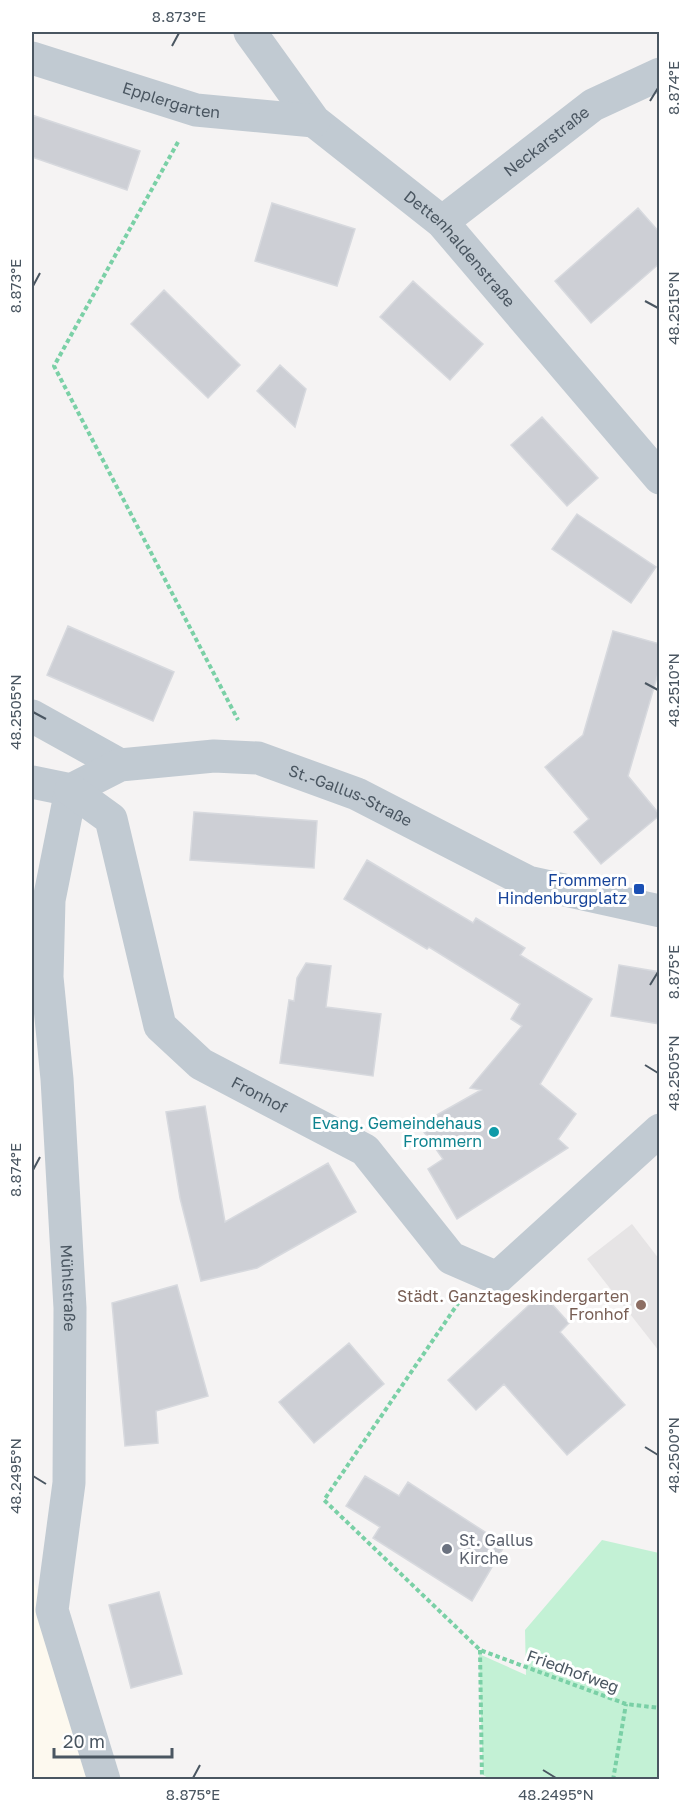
<svg xmlns="http://www.w3.org/2000/svg" width="691" height="1811" font-family="'Golos Text',sans-serif">
  <style>
    .commercial { fill: #fdf9ef }
    .education { fill: #e6e4e5 }
    .green { fill: #c3f1d5 }
    .building { fill: #cdcfd5; stroke: #d7d9de; stroke-width: 1.5 }
    .lines { fill: none; stroke-linecap: round; stroke-linejoin: round }
    .path { stroke: #7ad0a6; stroke-width: 4; stroke-dasharray: 4.5 3; stroke-linecap: butt }
    .minor { stroke: #c1cad2; stroke-width: 33 }
    .ticks { fill: none; stroke: #4a5661; stroke-width: 2 }
    .transit-dot { fill: #1a4fb4; stroke: #fff; stroke-width: 2 }
    .culture-dot { fill: #0f9aa8; stroke: #fff; stroke-width: 2 }
    .education-dot { fill: #8d6e63; stroke: #fff; stroke-width: 2 }
    .worship-dot { fill: #6b7280; stroke: #fff; stroke-width: 2 }
    .labels { text-anchor: middle; stroke-width: 6; stroke-linejoin: round; paint-order: stroke }
    .street-label { font-size: 16px; fill: #4a5661; stroke: #fff }
    .transit-label { font-size: 16px; fill: #164399; stroke: #fff; text-anchor: end }
    .culture-label { font-size: 16px; fill: #0d838f; stroke: #fff; text-anchor: end }
    .education-label { font-size: 16px; fill: #785e54; stroke: #fff; text-anchor: end }
    .worship-label { font-size: 16px; fill: #5b616d; stroke: #fff; text-anchor: start }
    .neatline { fill: none; stroke: #4a5661; stroke-width: 2 }
    .ticks-label { font-size: 15px; text-anchor: middle; fill: #4a5661 }
  </style>
  <rect width="100%" height="100%" fill="#f5f3f3"/>
  <!-- commercial -->
  <path class="commercial" d="M32,1578h1l63,201 -64,1z"/>
  <!-- education -->
  <path class="education" d="M632,1224l27,35v92l-72,-92z"/>
  <!-- green -->
  <path class="green" d="M602,1540l57,13v226h-169l-7,-4 -4,-121 47,21 -1,-45z"/>
  <!-- building -->
  <path class="building" d="M32,115l108,36 -13,39 -95,-33z
    M272,203l83,26 -18,57 -82,-25z
    M638,208l22,25v30l-69,60 -36,-42z
    M413,281l70,63 -33,36 -70,-63z
    M164,290l76,75 -32,33 -77,-74z
    M280,365l26,24 -11,38 -38,-36z
    M542,417l56,61 -31,28 -56,-61z
    M577,514l79,53 -25,36 -79,-54z
    M68,626l106,46 -21,49 -106,-46z
    M613,631l47,13v23l-32,109 32,39 -59,49 -27,-32 15,-13 -44,-52 38,-32z
    M194,812l123,9 -3,47 -124,-8z
    M367,860l106,63 3,-5 49,30 -5,7 72,44 -52,85 36,30 -18,25 10,9 -111,71 -29,-50 15,-10 -24,-34 62,-35 -11,-2 52,-62 -11,-7 9,-15 -91,-57 -2,2 -83,-50z
    M306,963l25,3 -5,41 55,7 -8,62 -93,-13 9,-63 5,1 3,-23z
    M619,965l41,7v52l-49,-8z
    M205,1106l20,116 103,-59 28,49 -99,56 -56,13 -21,-83 -14,-86z
    M177,1285l31,111 -52,15 2,32 -33,3 -13,-143z
    M542,1293l27,30 -9,9 65,73 -58,50 -63,-71 -28,26 -28,-30z
    M349,1343l35,41 -70,59 -35,-41z
    M365,1476l34,20 9,-14 97,63 -33,56 -99,-63 7,-11 -34,-21z
    M159,1592l23,82 -51,14 -22,-83z"/>
  <g class="lines">
    <!-- path -->
    <path class="path" d="M178,142l-124,224 184,354
      M459,1302l-135,198 156,150 146,54 34,4
      M480,1650l2,130
      M613,1780l13,-76"/>
    <!-- minor -->
    <g class="minor">
      <path id="s1" d="M250,32l64,89 128,101 218,256"/>
      <path id="s2" d="M32,58l164,52 118,11"/>
      <path id="s3" d="M442,222l151,-117 67,-31"/>
      <path d="M32,716l88,49"/>
      <path id="s4" d="M32,782l39,8 49,-25 94,-9 44,2 99,36 171,88 132,29"/>
      <path id="s5" d="M71,790l-22,110 -2,77 10,102 13,229 -1,175 -17,127 52,170"/>
      <path id="s6" d="M71,790l40,29 49,207 41,38 164,86 86,108 46,20 163,-148"/>
    </g>
  </g>
  <!-- ticks -->
  <path class="ticks" d="M172,46l7,-13M650,101l8,-13M33,286l7,-13M645,301l13,7M645,683l13,7M33,712l13,7M650,985l8,-13M645,1065l13,8M33,1170l7,-13M645,1447l13,8M33,1476l13,8M543,1770l13,8M193,1778l7,-13"/>
  <!-- markers -->
  <rect class="transit-dot" x="633" y="883" width="12" height="12" rx="3"/>
  <circle class="culture-dot" cx="494" cy="1132" r="6"/>
  <circle class="education-dot" cx="641" cy="1305" r="6"/>
  <circle class="worship-dot" cx="447" cy="1549" r="6"/>
  <g class="labels">
    <!-- street labels -->
    <g class="street-label">
      <text dy="6" stroke="none"><textPath href="#s2" startOffset="146">Epplergarten</textPath></text>
      <text dy="6" stroke="none"><textPath href="#s3" startOffset="132">Neckarstraße</textPath></text>
      <text dy="6" stroke="none"><textPath href="#s1" startOffset="304">Dettenhaldenstraße</textPath></text>
      <text dy="6" stroke="none"><textPath href="#s4" startOffset="333">St.-Gallus-Straße</textPath></text>
      <text dy="6" stroke="none"><textPath href="#s6" startOffset="384">Fronhof</textPath></text>
      <text dy="6" stroke="none"><textPath href="#s5" startOffset="501">Mühlstraße</textPath></text>
      <text transform="translate(573 1671) rotate(20)" y="6">Friedhofweg</text>
    </g>
    <!-- transit labels -->
    <g class="transit-label">
      <text x="627" y="886">Frommern<tspan x="627" dy="18">Hindenburgplatz</tspan></text>
    </g>
    <!-- culture labels -->
    <g class="culture-label">
      <text x="482" y="1129">Evang. Gemeindehaus<tspan x="482" dy="18">Frommern</tspan></text>
    </g>
    <!-- education labels -->
    <g class="education-label">
      <text x="629" y="1302">Städt. Ganztageskindergarten<tspan x="629" dy="18">Fronhof</tspan></text>
    </g>
    <!-- worship labels -->
    <g class="worship-label">
      <text x="459" y="1546">St. Gallus<tspan x="459" dy="18">Kirche</tspan></text>
    </g>
  </g>
  <!-- border -->
  <rect width="691" height="1811" fill="none" stroke="#ffffff" stroke-width="66"/>
  <!-- scale -->
  <path d="M54 1748v9h118v-9" fill="none" stroke="#4a5661" stroke-width="3"/>
  <text x="63" y="1748" font-size="18" fill="#4a5661" stroke="#ffffff" stroke-width="4.5" paint-order="stroke">20 m</text>
  <rect x="33" y="33" width="625" height="1745" class="neatline"/>
  <g class="ticks-label">
    <text x="179" y="22">8.873°E</text>
    <text transform="translate(674 88) rotate(-90)" y="5">8.874°E</text>
    <text transform="translate(16 286) rotate(-90)" y="5">8.873°E</text>
    <text transform="translate(674 308) rotate(-90)" y="5">48.2515°N</text>
    <text transform="translate(674 690) rotate(-90)" y="5">48.2510°N</text>
    <text transform="translate(16 712) rotate(-90)" y="5">48.2505°N</text>
    <text transform="translate(674 972) rotate(-90)" y="5">8.875°E</text>
    <text transform="translate(674 1073) rotate(-90)" y="5">48.2505°N</text>
    <text transform="translate(16 1170) rotate(-90)" y="5">8.874°E</text>
    <text transform="translate(674 1455) rotate(-90)" y="5">48.2500°N</text>
    <text transform="translate(16 1476) rotate(-90)" y="5">48.2495°N</text>
    <text x="193" y="1800">8.875°E</text>
    <text x="556" y="1800">48.2495°N</text>
  </g>
</svg>
